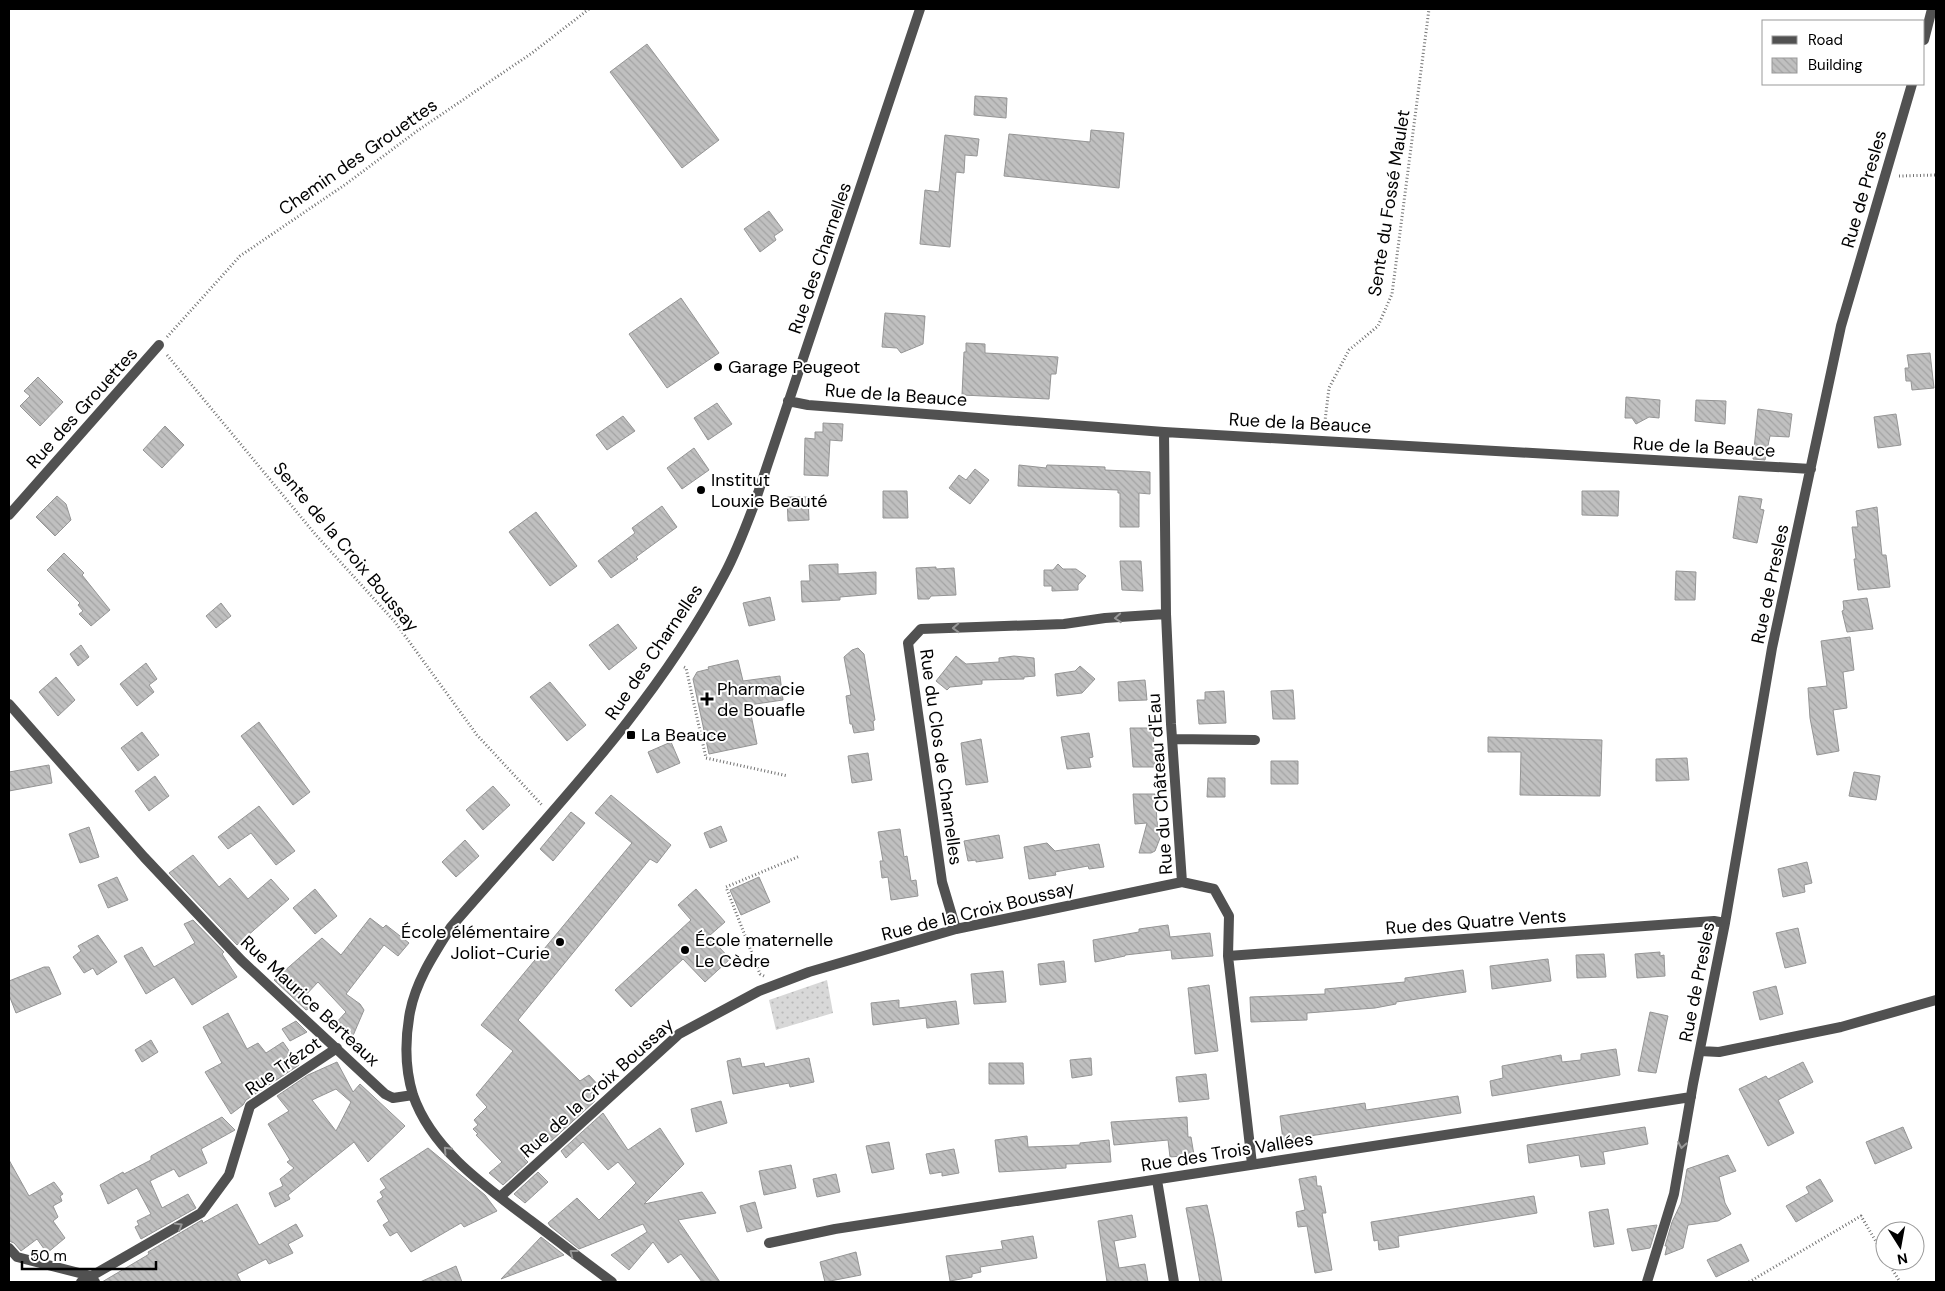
<svg xmlns="http://www.w3.org/2000/svg" width="1945" height="1291" font-family="'DM Sans',sans-serif">
  <style>
    .park { fill: url(#park-dots) }
    .building { fill: url(#building-back-hatch); stroke: #959595; fill-rule: evenodd }
    .lines { fill: none; stroke-linecap: round; stroke-linejoin: round }
    .path { stroke: #737373; stroke-width: 3; stroke-dasharray: 1 2.5; stroke-linecap: butt }
    .minor { stroke: #515151; stroke-width: 10 }
    .oneway { stroke: #979797 }
    .poi-dot { fill: #000; stroke: #fff; stroke-width: 2 }
    .labels { text-anchor: middle; stroke-width: 4; stroke-linejoin: round; paint-order: stroke }
    .street-label { font-size: 18px; fill: #000; stroke: #fff }
    .poi-label { font-size: 18px; fill: #000; stroke: #fff; text-anchor: start }
  </style>
  <defs>
    <pattern id="park-dots" width="8" height="8" patternUnits="userSpaceOnUse" patternTransform="scale(1.25)"><rect width="8" height="8" fill="#d8d8d8"/><path d="M2 2h.1M6 6h.1" fill="none" stroke="#b8b8b8" stroke-width="1.8" stroke-linecap="round"/></pattern>
    <pattern id="building-back-hatch" width="6" height="6" patternUnits="userSpaceOnUse" patternTransform="scale(1.25)"><rect width="6" height="6" fill="#c0c0c0"/><path d="M-1 5l2 2M0 0l6 6M5-1l2 2" fill="none" stroke="#a3a3a3"/></pattern>
  </defs>
  <rect width="100%" height="100%" fill="#fff"/>
  <!-- park -->
  <path class="park" d="M827,980l6,33 -57,17 -7,-30z"/>
  <!-- building -->
  <path class="building" d="M647,44l72,96 -37,28 -72,-96z
    M975,96l32,2 -1,20 -32,-3z
    M1091,130l33,3 -5,55 -115,-12 5,-42 81,8z
    M945,135l34,4 -2,17 -12,-1 -1,18 -8,-1 -6,75 -30,-3 5,-54 14,2z
    M769,211l14,19 -9,6 2,4 -16,12 -16,-23z
    M681,298l38,55 -52,35 -38,-54z
    M885,313l40,3 -2,28 -22,9 -4,-5 -15,-1z
    M966,343l19,1v9l73,4 -2,17h-5l-2,25 -87,-4 2,-43h2z
    M1930,353l4,35 -22,2 -1,-9h-5l-1,-13h4l-2,-13z
    M38,377l25,25 -23,24 -20,-20 10,-10 -6,-5z
    M1626,397l34,3 -1,18 -10,-1 -13,7 -4,-6h-7z
    M1696,400l30,1 -1,23 -30,-3z
    M717,403l15,21 -24,16 -14,-22z
    M1758,409l34,5 -3,23 -19,-1 -5,24 -12,-1z
    M1896,414l5,31 -23,3 -4,-31z
    M623,416l12,15 -28,19 -11,-15z
    M823,423l20,1 -1,17 -12,-1 -2,36 -24,-1 1,-37 10,1v-7h8z
    M165,426l19,19 -22,23 -19,-18z
    M694,448l15,22 -27,19 -15,-21z
    M1019,465l27,3 1,-3 31,1 27,1v3l45,2v22l-11,-1v34h-19v-34h-2v-3l-100,-4z
    M975,469l14,11 -19,24 -21,-16 10,-13 7,5z
    M883,491h24l1,27h-25z
    M1582,491h37l-1,25 -36,-1z
    M57,496l9,8 5,16 -16,16 -19,-19z
    M1739,496l23,3 -2,10 4,1 -7,33 -24,-5z
    M787,497h21l1,23 -21,1z
    M662,506l15,21 -41,30 2,2 -27,19 -13,-17 37,-28 -3,-5z
    M1877,507l5,48h4l4,32 -32,3 -4,-31h2l-4,-32h6l-2,-16z
    M536,512l41,54 -27,20 -41,-54z
    M64,553l20,20 -2,2 28,35 -19,16 -12,-12 4,-3 -5,-6 2,-2 -33,-33z
    M1120,561h21l2,30 -21,-1z
    M838,564v10l38,-2v22l-36,3v3l-38,2 -1,-21h9l-1,-16z
    M1058,564l5,5h13l10,7 -8,9v5l-26,1v-5h-8v-16h9z
    M936,567v2l18,-1 2,27 -25,1 -2,3h-11l-2,-31z
    M1676,571l20,1 -1,28h-20z
    M770,597l5,23 -26,6 -6,-23z
    M1867,598l6,31 -26,3 -5,-21 2,-1 -1,-9z
    M221,603l10,13 -15,12 -10,-12z
    M618,624l19,24 -28,22 -20,-25z
    M1850,637l4,33 -11,2 4,36 -14,2 6,41 -22,4 -7,-37 -2,-30 19,-2 -6,-45z
    M81,645l8,12 -11,9 -8,-12z
    M858,648l6,6 11,66 -2,1 1,9 -20,3 -2,-9h-2l-4,-28 5,-1 -7,-38 8,-7z
    M956,656l10,8 33,-2v-4l15,-2 20,2 1,18 -11,1v2l-42,1v4l-32,3 -3,3 -11,-9z
    M738,660l5,21 37,-5 3,24 -34,5 8,39 -48,10 -16,-75 4,-7 12,-3 -1,-2z
    M146,663l11,16 -8,6 5,7 -17,14 -17,-22z
    M1080,666l15,13 -13,14 -25,3 -2,-22 20,-3z
    M56,677l19,23 -17,16 -19,-24z
    M1145,680l2,20 -28,1 -1,-19z
    M550,682l36,43 -19,16 -37,-44z
    M1293,690l2,29h-22l-2,-28z
    M1224,691l2,32 -27,1 -2,-24h8v-8z
    M259,722l51,70 -17,13 -52,-69z
    M1130,728h23l2,39h-22z
    M142,732l17,23 -21,16 -17,-23z
    M1089,733l4,24 -4,1 2,9 -24,2 -6,-32z
    M1488,737l114,3 -2,56 -80,-1 1,-43h-33z
    M981,739l7,43 -22,3 -5,-42z
    M671,742l9,21 -23,10 -9,-21z
    M868,753l4,27 -20,3 -4,-27z
    M1687,758l2,22 -33,1v-22z
    M1271,761h27v23h-27z
    M49,765l3,18 -43,8v-19z
    M1854,772l26,4 -4,24 -27,-4z
    M155,776l14,20 -20,15 -14,-20z
    M1208,778h17v19h-18z
    M493,786l17,19 -27,25 -17,-20z
    M1133,794h22l3,39h4l-7,18 -4,2h-12l8,-30 -12,1z
    M611,795l60,50 -14,18 -7,-4 -132,161 62,61 9,-6 11,12 -9,8 4,6 -44,40 -4,-6 -23,23 4,4 -25,23 -14,-12 13,-11 -26,-27 2,-1 -5,-5 5,-4 -4,-5 13,-13 -11,-12 37,-44 -32,-26 151,-182 -37,-30z
    M259,806l36,45 -19,14 -25,-32 -23,16 -10,-12z
    M571,812l14,11 -32,38 -13,-12z
    M721,826l6,15 -17,7 -6,-15z
    M89,827l10,30 -19,6 -11,-29z
    M900,829l4,28 3,-1 4,25 5,-1 2,16 -27,4 -3,-23 -6,1 -2,-17h3l-5,-29z
    M999,835l4,23 -27,4v-2l-8,1 -4,-20z
    M465,840l14,16 -23,21 -14,-15z
    M1047,843l8,8 44,-7 5,23 -15,2 -1,-3 -33,6 1,3 -27,4 -5,-32z
    M193,855l26,32 11,-9 18,21 23,-20 18,20 -52,46 -68,-72z
    M1807,862l5,21 -8,2 1,7 -22,5 -5,-28z
    M117,877l11,23 -20,8 -10,-23z
    M759,877l11,25 -29,13 -11,-25z
    M315,889l22,27 -22,18 -22,-26z
    M696,889l29,33 -16,14 21,23 -25,23 -22,-23 -52,48 -16,-17 76,-70 -13,-15z
    M370,918l13,10 3,-3 23,18 -11,13 -14,-11 -38,49 14,10 4,6 -12,28 -17,-14 11,-12 -28,-30 -15,16 5,11 -2,1 -32,-30 48,-42 19,17z
    M193,920l31,32 -2,2 15,23 -45,28 -18,-28 -28,17 -22,-38 18,-9 12,20 41,-24 -11,-19z
    M1168,925l2,12 40,-4 3,23 -41,3 -1,-9 -46,5v1l-30,6 -2,-22 46,-8v-3z
    M1798,928l8,35 -21,5 -9,-35z
    M98,935l19,27 -20,13 -4,-7 -9,5 -11,-16 8,-6 -3,-5z
    M1660,952v4l4,-1 1,21 -28,2 -2,-24z
    M1604,954l2,23 -29,1 -1,-23z
    M1548,959l3,22 -59,8 -2,-23z
    M1064,961l2,21 -26,3 -2,-21z
    M44,967h5l12,27 -45,19 -7,-18v-14z
    M1463,970l3,22 -70,10v2l-21,4 -68,5v7l-56,2 -1,-25 75,-3v-5l80,-7v-4z
    M1003,971l3,31 -32,2 -3,-30z
    M1209,985l9,66 -23,3 -7,-66z
    M1776,986l7,28 -23,6 -7,-28z
    M899,1000v8l57,-7 3,23 -32,4 -1,-10 -53,7 -2,-22z
    M1650,1012l18,4 -12,57 -18,-2z
    M228,1013l19,36 11,-6 8,10 17,-11 16,23 -53,35 -3,5 -12,9 -26,-42 17,-9 -19,-36z
    M296,1021l11,11 -17,9 -8,-12z
    M151,1040l7,12 -16,10 -7,-12z
    M1616,1049l4,26 -128,21 -2,-15 13,-3 -1,-12 59,-11 1,7 19,-2v-6z
    M740,1058l2,9 22,-4 1,4 44,-9 5,24 -24,5 -1,-4 -56,11 -6,-33z
    M1091,1058l1,17 -20,3 -2,-18z
    M337,1062l16,30 7,-8 45,42 -37,36 -14,-20 -66,53 2,4 -15,8 -6,-14 14,-7 -3,-7 14,-11 -7,-6 3,-2 -22,-36 21,-13 -12,-15 31,-21zM336,1089l15,13 -15,29 -24,-31z
    M1803,1062l10,20 -35,18 16,33 -26,13 -29,-57 27,-13 2,3z
    M989,1063h34l1,21h-35z
    M1206,1074l3,25 -30,3 -3,-25z
    M1458,1096l3,17 -178,27 -3,-24 85,-13 1,7z
    M721,1101l6,22 -31,9 -5,-23z
    M603,1113l25,37 32,-22 24,36 -40,40 58,-12 14,21 -38,7 42,62h-18l-21,-28 -13,9 -15,-21 -24,28 -18,-15 36,-23 -4,-8 -64,25 -29,-23 -2,-3 29,-25 22,22 37,-37 -18,-21 -10,8 -25,-28 -17,16 -5,-7z
    M222,1117l13,13 -34,19 6,14 -28,14 -5,-8 -24,12 12,27 26,-14 8,14 -55,31 -6,-12 4,-2 -2,-4 14,-7 -14,-26 -29,16 -8,-19 23,-13 1,2 27,-14v-4z
    M1187,1117l1,20h3l3,18 -24,2 -2,-17 -54,5 -3,-23z
    M1645,1127l3,17 -45,8 2,12 -24,3 -2,-12 -50,8 -2,-18z
    M1903,1127l9,21 -37,16 -9,-22z
    M1027,1136l1,11 52,-2v-2l29,-3 2,22 -45,2v4l-67,4 -4,-32z
    M889,1142l5,27 -22,4 -6,-27z
    M428,1148l57,47 12,16 -33,16 -3,-4 -50,29 -14,-20 -7,4 -7,-11 6,-4 -12,-20 6,-4 -3,-5 6,-4 -6,-9z
    M954,1149l5,24 -17,3v-4l-12,2 -4,-20z
    M1728,1155l8,16 -17,6 6,26 6,11 -13,7 -30,4 -5,23 -18,7 2,-9h-2l7,-24 9,-19 6,-34z
    M9,1160l20,36 25,-14 9,12 -3,2 2,5 -9,5 5,11 -5,4 12,17 -18,15 -10,-14 -16,12 -7,-8 -5,-2z
    M791,1165l5,23 -32,7 -5,-24z
    M538,1172l10,10 -23,21 -11,-9z
    M836,1174l4,18 -23,5 -4,-18z
    M1316,1176l1,10h4l5,27h-4l10,57 -17,3 -8,-47 -9,1 -2,-15 9,-2 -6,-31z
    M1820,1179l13,22 -37,21 -10,-16 23,-13 -3,-6z
    M1534,1196l3,17 -139,23 1,11 -20,3 -1,-10 -4,1 -3,-19z
    M755,1202l7,26 -15,4 -7,-26z
    M237,1204l22,41 37,-21 7,12 -15,8 5,9 -24,11 -3,-5 -29,15 4,8h-139l44,-26 3,-2 -1,-2 54,-32 1,3z
    M1207,1205l7,32 8,45h-22l-14,-74z
    M1608,1209l6,35 -20,3 -5,-35z
    M1132,1215l4,22 -22,4 5,27 26,-4 3,18h-41l-9,-61z
    M1657,1225l-7,23 -18,3 -5,-22z
    M1033,1236l4,22 -57,9 1,5 -9,2v3l-22,4 -4,-25 57,-7 -2,-8z
    M541,1237l23,18 -63,24z
    M1741,1244l8,17 -33,16 -9,-17z
    M856,1252l5,23 -36,7 -5,-20z
    M456,1266l6,16h-42z"/>
  <g class="lines">
    <!-- path -->
    <path class="path" d="M1899,176l37,-1
      M167,337l73,-81 106,-72 71,-53 115,-78 57,-44
      M167,355l148,179 80,88 82,113 65,70
      M1324,429l5,-41 20,-38 29,-24 14,-32 37,-285
      M684,667l2,1 20,90 82,18
      M764,976l-4,-2 -34,-87 74,-31
      M1887,1261l13,21
      M1749,1282l112,-66 24,41"/>
    <!-- minor -->
    <path class="minor" d="M1924,40l8,-31
      M788,401l20,4 356,27 647,37
      M1164,432l2,182 5,110 11,158 32,7 15,27 -1,40 24,208
      M9,515l150,-170
      M9,704l135,153 97,103 144,134 8,4 20,-3
      M1172,739l83,1
      M956,929l-14,-47 -34,-239 13,-14 143,-5 41,-6 61,-4
      M1228,956l486,-35 11,2
      M1700,1051l19,1 122,-25 95,-27
      M1157,1180l17,102
      M500,1197l179,-163 80,-43 50,-19 147,-43 226,-47
      M769,1243l66,-14 856,-132
      M9,1248l8,9 74,19 4,6
      M81,1282l120,-69 28,-38 21,-69 87,-58
      M612,1282c-27,-20 -54,-41 -82,-62 -44,-33 -98,-70 -117,-125 -8,-26 -8,-56 -3,-83 6,-31 24,-58 41,-85 96,-111 204,-220 273,-352 12,-22 21,-46 30,-70l166,-496
      M1647,1282l27,-88 19,-110 32,-161 47,-275 69,-322 71,-242"/>
  </g>
  <!-- one-way arrows -->
  <defs><path id="oneway-chevron" d="M-2-3.5L2.5 0L-2 3.5" fill="none" stroke-width="1.6" stroke-linecap="round" stroke-linejoin="round" transform="scale(1.25)"/></defs>
  <g class="oneway">
    <use href="#oneway-chevron" transform="translate(1118 618) rotate(176)"/>
    <use href="#oneway-chevron" transform="translate(956 628) rotate(178)"/>
    <use href="#oneway-chevron" transform="translate(1682 1145) rotate(100)"/>
    <use href="#oneway-chevron" transform="translate(447 1150) rotate(-133)"/>
    <use href="#oneway-chevron" transform="translate(179 1226) rotate(-30)"/>
    <use href="#oneway-chevron" transform="translate(573 1253) rotate(-143)"/>
  </g>
  <!-- markers -->
  <g class="poi-dot">
    <circle cx="718" cy="367" r="5"/>
    <circle cx="701" cy="490" r="5"/>
    <path d="M704.5 691.5h5v5h5v5h-5v5h-5v-5h-5v-5h5z"/>
    <rect x="626" y="730" width="10" height="10" rx="2.5"/>
    <circle cx="560" cy="942" r="5"/>
    <circle cx="685" cy="950" r="5"/>
  </g>
  <g class="labels">
    <!-- street labels -->
    <g class="street-label">
      <text transform="translate(358 157) rotate(-35)" y="6">Chemin des Grouettes</text>
      <text transform="translate(1864 189) rotate(-74)" y="6">Rue de Presles</text>
      <text transform="translate(1389 203) rotate(-81)" y="6">Sente du Fossé Maulet</text>
      <text transform="translate(820 258) rotate(-71)" y="6">Rue des Charnelles</text>
      <text transform="translate(896 395) rotate(4)" y="6">Rue de la Beauce</text>
      <text transform="translate(82 408) rotate(-48)" y="6">Rue des Grouettes</text>
      <text transform="translate(1300 423) rotate(3)" y="6">Rue de la Beauce</text>
      <text transform="translate(1704 447) rotate(3)" y="6">Rue de la Beauce</text>
      <text transform="translate(346 547) rotate(50)" y="6">Sente de la Croix Boussay</text>
      <text transform="translate(1770 584) rotate(-78)" y="6">Rue de Presles</text>
      <text transform="translate(654 652) rotate(-56)" y="6">Rue des Charnelles</text>
      <text transform="translate(941 757) rotate(82)" y="6">Rue du Clos de Charnelles</text>
      <text transform="translate(1160 784) rotate(-94)" y="6">Rue du Château d'Eau</text>
      <text transform="translate(978 911) rotate(-14)" y="6">Rue de la Croix Boussay</text>
      <text transform="translate(1476 922) rotate(-4)" y="6">Rue des Quatre Vents</text>
      <text transform="translate(1697 982) rotate(-79)" y="6">Rue de Presles</text>
      <text transform="translate(310 1001) rotate(43)" y="6">Rue Maurice Berteaux</text>
      <text transform="translate(283 1066) rotate(-35)" y="6">Rue Trézot</text>
      <text transform="translate(597 1088) rotate(-42)" y="6">Rue de la Croix Boussay</text>
      <text transform="translate(1227 1152) rotate(-9)" y="6">Rue des Trois Vallées</text>
    </g>
    <!-- poi labels -->
    <g class="poi-label">
      <text x="728" y="373">Garage Peugeot</text>
      <text x="711" y="486">Institut<tspan x="711" dy="21">Louxie Beauté</tspan></text>
      <text x="717" y="695">Pharmacie<tspan x="717" dy="21">de Bouafle</tspan></text>
      <text x="641" y="741">La Beauce</text>
      <text x="550" y="938" text-anchor="end">École élémentaire<tspan x="550" dy="21">Joliot-Curie</tspan></text>
      <text x="695" y="946">École maternelle<tspan x="695" dy="21">Le Cèdre</tspan></text>
    </g>
  </g>
  <!-- border -->
  <rect width="1945" height="1291" fill="none" stroke="#000000" stroke-width="20"/>
  <!-- legend -->
  <rect x="1762" y="20" width="162" height="65" fill="#ffffff" stroke="#999999"/>
  <rect x="1772" y="36" width="25" height="8" fill="#515151" stroke="#999999"/>
  <text x="1808" y="45" font-size="15" fill="#000000">Road</text>
  <rect x="1772" y="58" width="25" height="15" fill="url(#building-back-hatch)" stroke="#999999"/>
  <text x="1808" y="70" font-size="15" fill="#000000">Building</text>
  <!-- north arrow -->
  <g transform="translate(1900 1246) rotate(169)"><circle r="24" fill="#ffffff" stroke="#999999"/>
  <path d="M0-4L9 19L0 12L-9 19Z" fill="#000000"/>
  <text y="-8" font-size="14" font-weight="bold" text-anchor="middle" fill="#000000">N</text>
  </g>
  <!-- scale -->
  <path d="M22 1261v8h134v-8" fill="none" stroke="#000000" stroke-width="2.5"/>
  <text x="30" y="1261" font-size="15" fill="#000000" stroke="#ffffff" stroke-width="4" paint-order="stroke">50 m</text>
</svg>
